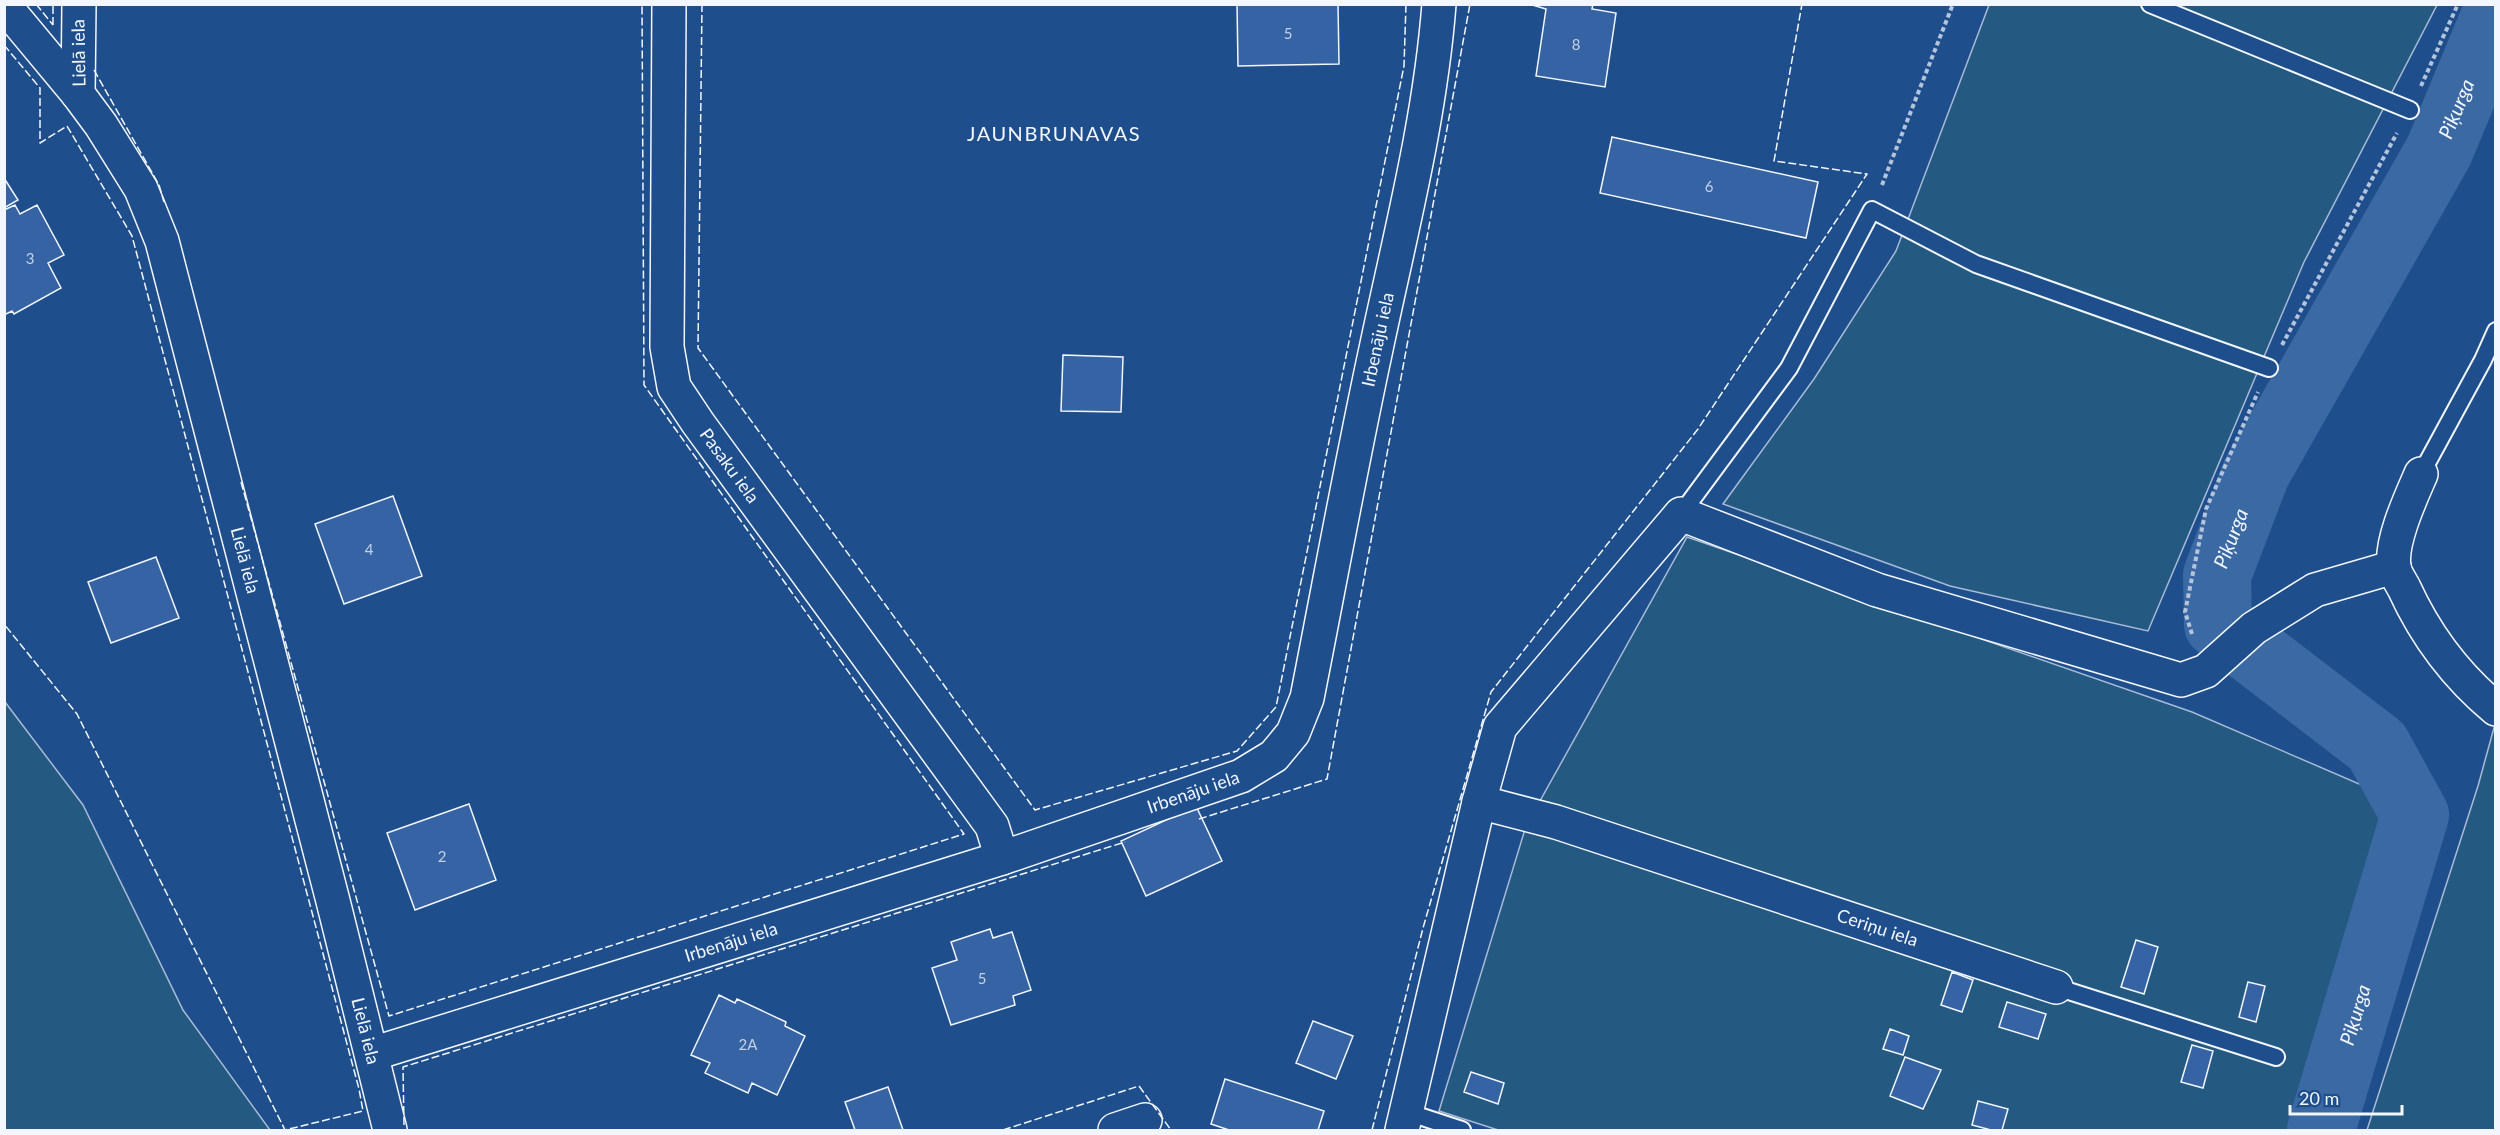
<svg xmlns="http://www.w3.org/2000/svg" width="2500" height="1135" font-family="Lato,sans-serif">
  <style>
    .green { fill: #245a82; stroke: #a8bbd7; stroke-width: 1.5 }
    .lines { fill: none; stroke-linecap: round; stroke-linejoin: round }
    .river { stroke: #3b69a3; stroke-width: 68 }
    .building { fill: #3563a3; stroke: #f2f6ff; stroke-width: 1.5 }
    .service-casing { stroke: #f2f6ff; stroke-width: 20 }
    .minor-casing { stroke: #f2f6ff; stroke-width: 36 }
    .path { stroke: #b3c4dc; stroke-width: 4; stroke-dasharray: 4.5 3; stroke-linecap: butt }
    .service { stroke: #1f4e8c; stroke-width: 16 }
    .minor { stroke: #1f4e8c; stroke-width: 33 }
    .fence { stroke: #f2f6ff; stroke-width: 1.5; stroke-dasharray: 8 3; stroke-linecap: butt }
    .labels { text-anchor: middle; stroke-width: 4.5; stroke-linejoin: round; paint-order: stroke }
    .number-label { font-size: 15px; fill: #c3d1e8 }
    .street-label { font-size: 18px; fill: #f2f6ff; stroke: #1f4e8c }
    .water-label { font-size: 20px; font-style: italic; fill: #f2f6ff; stroke: #1f4e8c }
    .neighbourhood-label { font-size: 20px; letter-spacing: 1.5px; fill: #f2f6ff; stroke: #1f4e8c }
  </style>
  <rect width="100%" height="100%" fill="#1f4e8c"/>
  <!-- green -->
  <path class="green" d="M1989,5h448l-133,257 -156,369 -198,-45 -227,-82 91,-125 82,-128z
    M1687,537l505,175 172,74 23,48 -86,296h-803l-59,-19 87,-285z
    M5,702l78,103 100,205 87,120h-265z
    M2495,724v406h-128l111,-344z"/>
  <g class="lines">
    <!-- river -->
    <path class="river" id="s1" d="M2321,1130l94,-315 -38,-69 -159,-122 -1,-49 39,-102 183,-322 57,-137"/>
  </g>
  <!-- building -->
  <path class="building" d="M1237,4h101l1,60 -101,2z
    M1529,4h64l-1,5 24,4 -11,74 -69,-11 10,-67z
    M1612,137l206,45 -12,56 -206,-45z
    M4,178l14,22 -14,8z
    M15,205l5,9 17,-9 27,50 -16,8 13,25 -47,26 -2,-3 -8,4v-105z
    M1063,355l60,2 -2,55 -60,-1z
    M393,496l29,80 -78,28 -29,-80z
    M156,557l23,61 -68,25 -23,-61z
    M469,804l27,76 -81,30 -28,-77z
    M1196,806l26,55 -76,35 -25,-55z
    M990,929l3,9 19,-6 19,58 -18,6 2,9 -64,20 -19,-57 25,-8 -6,-18z
    M2136,940l22,7 -14,47 -23,-7z
    M1952,972l21,8 -11,32 -21,-7z
    M2248,982l17,4 -9,36 -17,-5z
    M719,995l16,8 2,-4 49,23 -1,4 20,10 -28,59 -25,-12 -4,10 -43,-20 5,-10 -19,-8z
    M2007,1002l39,12 -8,25 -39,-12z
    M1313,1021l40,15 -17,43 -40,-16z
    M1890,1029l19,7 -6,19 -20,-6z
    M2192,1045l21,6 -10,37 -22,-6z
    M1905,1057l36,13 -18,39 -33,-13z
    M1471,1072l33,11 -6,21 -34,-12z
    M1225,1079l99,32 -6,19h-89l-18,-6z
    M888,1087l15,43h-48l-10,-28z
    M1978,1101l30,8 -6,21h-11l-19,-5z"/>
  <g class="lines">
    <defs>
      <path id="service" d="M2150,4l260,106
        M2421,474l62,-114 13,-29
        M1681,514l108,-146 83,-158 104,54 293,104
        M2056,987l220,70
        M1407,1112l55,18"/>
      <g id="minor">
        <path id="s2" d="M79,4l-1,90 23,31 40,64 21,52 171,660 57,229"/>
        <path id="s3" d="M669,4l-2,343 7,40 24,36 294,403 10,32"/>
        <path d="M4,5l74,89"/>
        <path d="M2421,474c-10,23 -31,68 -27,93 1,7 7,15 10,21 21,46 52,88 92,121"/>
        <path id="s4" d="M1479,802l77,20 500,165"/>
        <path id="s5" d="M372,1054l630,-196 239,-82 33,-20 19,-23 14,-35c23,-117 44,-233 69,-349 24,-114 54,-228 63,-345"/>
        <path d="M1115,1130l30,-10"/>
        <path d="M1402,1130l77,-328 21,-75 181,-213 196,76 304,90 25,-9 48,-43 61,-38 79,-23"/>
      </g>
    </defs>
    <!-- service casing -->
    <use href="#service" class="service-casing"/>
    <!-- minor casing -->
    <use href="#minor" class="minor-casing"/>
    <!-- path -->
    <path class="path" d="M2421,86l37,-82
      M1882,185l71,-181
      M2282,345l115,-212
      M2192,634l-7,-22 21,-103 52,-117"/>
    <!-- service -->
    <use href="#service" class="service"/>
    <!-- minor -->
    <use href="#minor" class="minor"/>
    <!-- fence -->
    <path class="fence" d="M36,4l17,21
      M702,4l-4,344 337,462 202,-59 39,-44 128,-641 2,-62
      M53,25v-21
      M4,45l36,43v55l27,-17 65,110 227,853 4,22 -78,19 -208,-416 -73,-90
      M94,70l65,115 5,17
      M241,482l148,534 575,-182 -320,-449 -2,-381
      M1199,819l128,-40 143,-775
      M404,1125l-1,-58 722,-225
      M1003,1130l136,-44 32,44
      M1372,1130l51,-202 68,-236 207,-263 169,-255 -93,-13 28,-157"/>
  </g>
  <g class="labels">
    <!-- number labels -->
    <g class="number-label">
      <text x="1288" y="39">5</text>
      <text x="1576" y="50">8</text>
      <text x="1709" y="192">6</text>
      <text x="30" y="264">3</text>
      <text x="369" y="555">4</text>
      <text x="442" y="862">2</text>
      <text x="982" y="984">5</text>
      <text x="748" y="1050">2A</text>
    </g>
    <!-- street labels -->
    <g class="street-label">
      <text transform="translate(79 53) rotate(-91)" y="6">Lielā iela</text>
      <text dy="6" stroke="none"><textPath href="#s5" startOffset="1384">Irbenāju iela</textPath></text>
      <text dy="6" stroke="none"><textPath href="#s3" startOffset="480">Pasaku iela</textPath></text>
      <text dy="6" stroke="none"><textPath href="#s2" startOffset="590">Lielā iela</textPath></text>
      <text dy="6" stroke="none"><textPath href="#s5" startOffset="862">Irbenāju iela</textPath></text>
      <text dy="6" stroke="none"><textPath href="#s4" startOffset="418">Ceriņu iela</textPath></text>
      <text dy="6" stroke="none"><textPath href="#s5" startOffset="376">Irbenāju iela</textPath></text>
      <text dy="6" stroke="none"><textPath href="#s2" startOffset="1076">Lielā iela</textPath></text>
    </g>
    <!-- water labels -->
    <g class="water-label">
      <text dy="7" stroke="none"><textPath href="#s1" startOffset="1182">Piķurga</textPath></text>
      <text dy="7" stroke="none"><textPath href="#s1" startOffset="696">Piķurga</textPath></text>
      <text dy="7" stroke="none"><textPath href="#s1" startOffset="120">Piķurga</textPath></text>
    </g>
    <!-- neighbourhood labels -->
    <g class="neighbourhood-label">
      <text x="1054" y="141">JAUNBRUNAVAS</text>
    </g>
  </g>
  <!-- border -->
  <rect width="2500" height="1135" fill="none" stroke="#f2f6ff" stroke-width="12"/>
  <!-- scale -->
  <path d="M2290 1105v9h112v-9" fill="none" stroke="#f2f6ff" stroke-width="3"/>
  <text x="2299" y="1105" font-size="18" fill="#f2f6ff" stroke="#1f4e8c" stroke-width="4.5" paint-order="stroke">20 m</text>
</svg>
